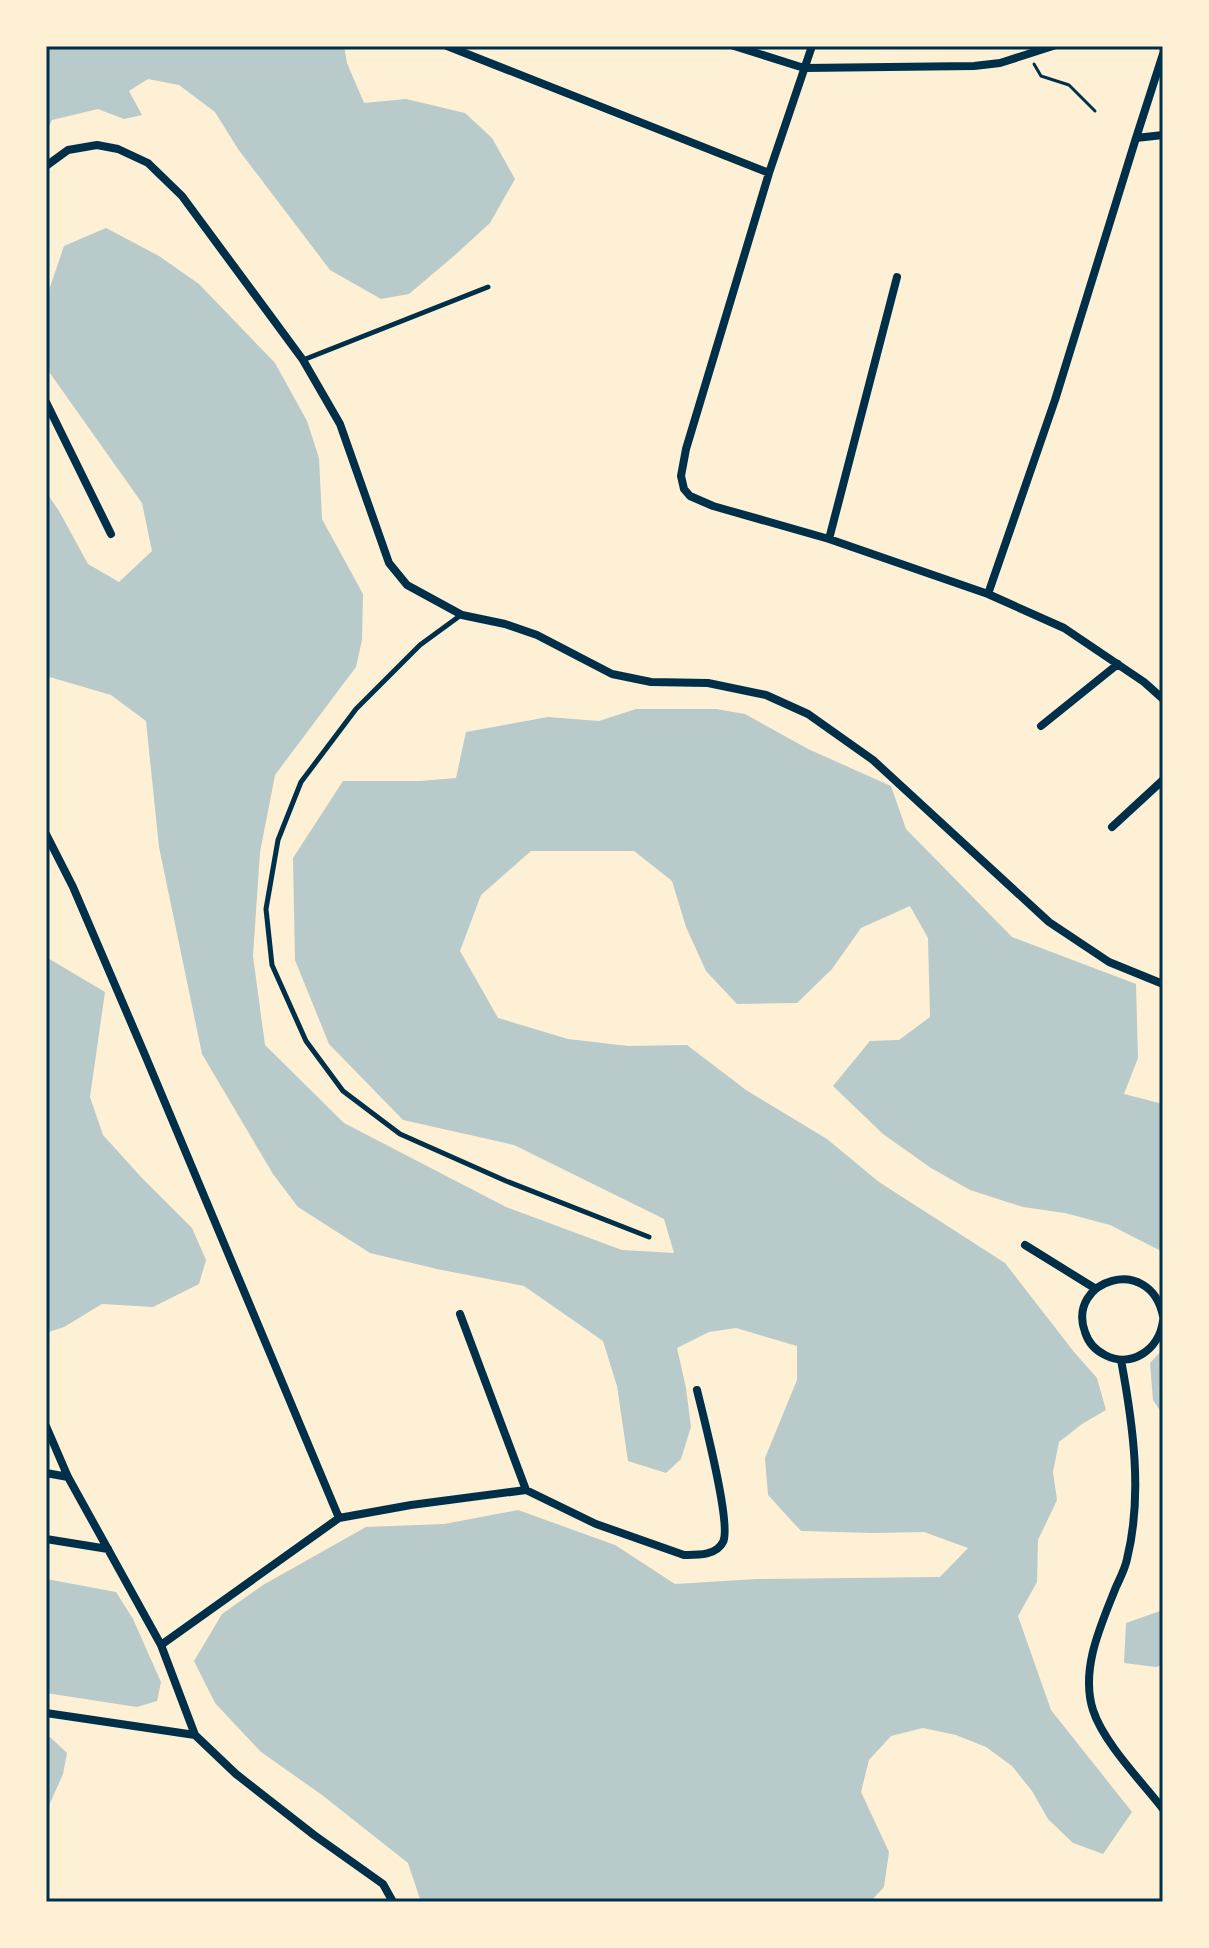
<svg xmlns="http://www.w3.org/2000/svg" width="1209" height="1948" font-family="'DM Sans',sans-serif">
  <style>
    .green { fill: #b9caca }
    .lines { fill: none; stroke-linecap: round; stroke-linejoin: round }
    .path { stroke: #003049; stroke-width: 3 }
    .service { stroke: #003049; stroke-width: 5 }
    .minor { stroke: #003049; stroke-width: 8 }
    .neatline { fill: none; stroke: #003049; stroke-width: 3 }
  </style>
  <rect width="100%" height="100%" fill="#fdf0d5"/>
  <!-- green -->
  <path class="green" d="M46,46h298l3,17 17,40 42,-4 59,14 27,25 23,41 -25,44 -35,32 -46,39 -28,5 -51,-29 -92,-121 -23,-37 -36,-27 -31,-6 -19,12 13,24 -18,4 -26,-10 -46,11 -6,12z
    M106,228l53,28 40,28 76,79 32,58 12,37 3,61 41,75 -1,46 -6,27 -81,108 -15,77 -7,104 12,89 79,78 162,84 116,43 52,3 -10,-34 -150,-74 -111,-25 -74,-76 -34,-84 -2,-102 50,-77h77l36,-3 10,-46 82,-15 51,4 37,-12h80l29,5 63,35 83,37 15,43 106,108 124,47 2,74 -14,36 39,10v148l-53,-27 -45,-12 -42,-6 -53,-17 -39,-22 -48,-34 -50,-48 37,-45 29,-1 31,-23 -2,-79 -18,-32 -49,22 -29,41 -35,34 -60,1 -31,-33 -20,-44 -14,-46 -38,-30h-103l-50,44 -21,56 38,67 70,21 60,7 59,-1 59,45 81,49 52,43 126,81 69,89 23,26 9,32 -24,14 -23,18 -6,30 4,28 -19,40 -1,42 -19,34 33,94 81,102 -29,42 -30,-11 -25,-24 -16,-28 -20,-25 -26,-19 -30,-12 -33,-7 -32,8 -22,24 -8,32 28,60 -5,35 -14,15h-449l-13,-39 -86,-68 -61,-43 -46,-49 -21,-42 28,-47 41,-29 103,-58 78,-3 74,-14 97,35 60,39 82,-5 183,-2 28,-29 -44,-16 -50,1 -73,-2 -33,-36 -3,-37 32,-78v-34l-61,-18 -27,4 -32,16 9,40 5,39 -10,32 -15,14 -38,-12 -11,-75 -14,-45 -79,-55 -87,-17 -67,-16 -72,-46 -25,-33 -71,-120 -43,-207 -13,-126 -35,-26 -65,-19v-184l13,19 29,53 31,18 33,-31 -10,-48 -95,-134 -1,-70 18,-53z
    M46,957l59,35 -15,105 13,38 38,42 51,51 14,32 -7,24 -46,23 -51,-3 -38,23 -18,6z
    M1163,1349v66l-10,-15 -3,-37z
    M46,1579l70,13 17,27 28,63 -4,19 -20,6 -91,-14z
    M1163,1610v55l-7,2 -32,-4 2,-40z
    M46,1736l4,1 17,16 -4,21 -17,38z"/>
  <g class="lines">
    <!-- path -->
    <path class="path" d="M1034,64l7,12 28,9 26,26"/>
    <!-- service -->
    <path class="service" d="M303,360l185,-73
      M461,615l-41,30 -64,64 -55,73 -23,58 -12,69 6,56 34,76 37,50 57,43 106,47 143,56"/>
    <!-- minor -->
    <path class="minor" d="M447,46l322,127
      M734,46l70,22 170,-2 26,-3 53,-17
      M812,46l-43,127 -83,276 -5,27 3,13 6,7 23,10 116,33 159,55 76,34 80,54 19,17
      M1136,138l27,-84
      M46,166l22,-16 29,-5 21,4 30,14 34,33 121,164 37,64 49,139 18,22 55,30 43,9 32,11 75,39 39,8 57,1 58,12 42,19 65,46 176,162 60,40 54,22
      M46,402l65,132
      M829,539l68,-262
      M988,594l67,-194 81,-262 27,-3
      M1041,726l77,-62
      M1112,827l51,-47
      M46,834l27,53 72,168 194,463
      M1025,1245l71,44
      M460,1314l66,176
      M1163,1316c-13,-63 -97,-36 -78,16 3,10 10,18 20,23 27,14 54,-6 58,-34
      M1121,1360c12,64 22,135 6,199 -2,10 -7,19 -11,28 -15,38 -36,82 -23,123 10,32 49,72 70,99
      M46,1426l22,51 93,168 34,90 41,39 78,61 69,49 10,18
      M46,1473l22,4
      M46,1539l62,10
      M161,1645l178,-127 72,-13 115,-15 70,34 88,31c13,0 32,1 39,-13 9,-17 -20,-127 -26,-152
      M46,1713l149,22"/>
  </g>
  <!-- border -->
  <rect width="1209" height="1948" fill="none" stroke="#fdf0d5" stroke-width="96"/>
  <rect x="48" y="48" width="1113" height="1852" class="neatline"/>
</svg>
